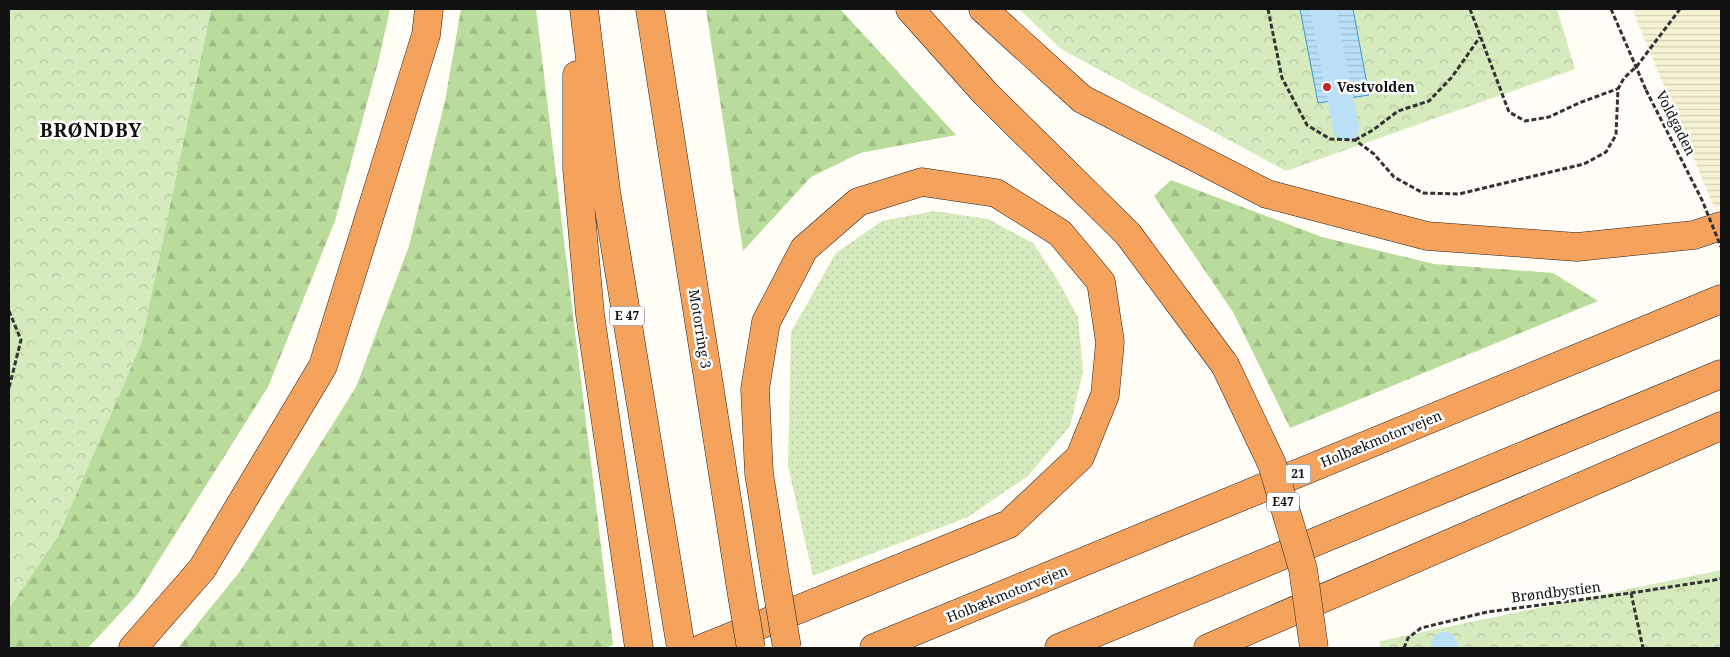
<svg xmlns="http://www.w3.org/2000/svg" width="1730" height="657" font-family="'Noto Serif',serif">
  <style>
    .farmland { fill: url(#farmland-rules) }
    .grass { fill: url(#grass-dots) }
    .forest { fill: url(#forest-firs) }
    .park { fill: url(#park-crowns) }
    .water { fill: url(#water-rules); stroke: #3f96cf }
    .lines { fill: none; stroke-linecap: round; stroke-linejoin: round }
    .canal { stroke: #b9e0f7; stroke-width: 26 }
    .motorway-casing { stroke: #222; stroke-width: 29 }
    .path { stroke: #333; stroke-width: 3; stroke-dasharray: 5 2.5; stroke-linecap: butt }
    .motorway { stroke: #f5a25d; stroke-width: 28 }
    .motorway-bridge-casing { stroke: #222; stroke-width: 29; stroke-linecap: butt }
    .path-bridge { stroke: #333; stroke-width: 3; stroke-dasharray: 5 2.5; stroke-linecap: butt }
    .motorway-bridge { stroke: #f5a25d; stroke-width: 28 }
    .poi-dot { fill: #c4262e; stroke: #fff; stroke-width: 2 }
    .labels { text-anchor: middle; stroke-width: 5; stroke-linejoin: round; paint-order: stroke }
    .shield { fill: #fff; stroke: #585858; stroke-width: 1 }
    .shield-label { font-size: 12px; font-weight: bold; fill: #111 }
    .poi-label { font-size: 14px; font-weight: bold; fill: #111; stroke: #fff; text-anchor: start }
    .street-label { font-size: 14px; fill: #111; stroke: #fff }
    .district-label { font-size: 19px; font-weight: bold; letter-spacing: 1px; fill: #111; stroke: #fff }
  </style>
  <defs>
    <pattern id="farmland-rules" width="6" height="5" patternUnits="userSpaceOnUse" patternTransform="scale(1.25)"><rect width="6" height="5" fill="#f6f3d4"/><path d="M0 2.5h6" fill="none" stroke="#d2cfb5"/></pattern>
    <pattern id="grass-dots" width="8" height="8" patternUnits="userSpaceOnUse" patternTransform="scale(1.25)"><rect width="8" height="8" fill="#d5ebbd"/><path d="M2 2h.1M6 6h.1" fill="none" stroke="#b6c8a1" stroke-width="1.8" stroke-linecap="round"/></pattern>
    <pattern id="forest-firs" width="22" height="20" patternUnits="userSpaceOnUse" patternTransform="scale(1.25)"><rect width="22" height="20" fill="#b9dc9c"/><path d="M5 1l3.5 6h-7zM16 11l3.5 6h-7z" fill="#9ebc85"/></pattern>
    <pattern id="park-crowns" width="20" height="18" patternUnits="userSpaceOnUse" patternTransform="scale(1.25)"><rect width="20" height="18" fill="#d5ebbd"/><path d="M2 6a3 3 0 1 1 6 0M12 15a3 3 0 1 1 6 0" fill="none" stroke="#b6c8a1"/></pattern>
    <pattern id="water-rules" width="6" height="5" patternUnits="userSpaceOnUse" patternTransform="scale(1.25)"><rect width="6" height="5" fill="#b9e0f7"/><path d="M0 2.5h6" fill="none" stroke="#9ebfd3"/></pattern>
  </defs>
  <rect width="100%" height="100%" fill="#fffdf5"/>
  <!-- farmland -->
  <path class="farmland" d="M1632,9h89v197l-7,1z"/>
  <!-- grass -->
  <path class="grass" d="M934,211l54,8 45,24 24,36 21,38 5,54 -13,55 -42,50 -60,41 -155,59 -25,-110 3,-134 45,-79 46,-32z"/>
  <!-- forest -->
  <path class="forest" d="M211,9h179l-11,50 -44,162 -67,166 -131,208 -49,53h-79v-40l49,-72 83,-192z
    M461,9h75l77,636 -8,3h-427l63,-78 115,-183 53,-141 36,-145z
    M706,9h134l116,126 -96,18 -49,24 -68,74z
    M1171,180l151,57 112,27 119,9 45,28 -308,127 -57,-116 -79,-116z"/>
  <!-- park -->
  <path class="park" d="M9,9h202l-70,335 -83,192 -49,72z
    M1019,9h538l18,60 -289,102 -225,-122z
    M1721,570v78h-341v-7z"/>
  <!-- water -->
  <path class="water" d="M1300,9h53l16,86 -51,8z"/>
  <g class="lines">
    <!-- canal -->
    <path class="canal" d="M1323,9l23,119
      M1444,645l1,3"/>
    <defs>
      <path id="motorway" d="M584,9l22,182 75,457
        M650,9l92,586
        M910,9l75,84 143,141 97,131
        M983,9l99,90 185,95 160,42 150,11 117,-12 27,-9
        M577,75v94l13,145 49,334
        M133,648l69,-79 121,-203 103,-331 3,-26
        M703,648l306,-124 71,-67 25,-62 5,-53 -9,-60 -41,-49 -64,-40 -74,-11 -64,20 -54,47 -38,73 -11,67 4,84 17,109
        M874,648l847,-349
        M1059,648l662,-274
        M1208,648l513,-222"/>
    </defs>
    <!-- motorway casing -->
    <use href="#motorway" class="motorway-casing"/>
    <!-- path -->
    <path class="path" d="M1268,9l14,69 25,47 23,14 25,1 19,14 20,23 29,16 36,1 125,-30 22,-12 10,-17 2,-46 6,-11 13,-12 43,-57
      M1470,9l39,103 16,9 24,-4 30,-14 38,-14
      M1611,9l35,81
      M1355,140l18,-10 25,-19 31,-10 23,-24 28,-40
      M9,311l12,29 -12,48
      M1631,593l12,55
      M1404,648l4,-10 13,-10 66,-16 144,-19 90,-14"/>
    <!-- motorway -->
    <use href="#motorway" class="motorway"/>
    <defs>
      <path id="motorway-bridge" d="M1225,365l47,99 31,105 11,79
        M776,582l11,66
        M742,595l9,53"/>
    </defs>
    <!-- motorway-bridge casing -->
    <use href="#motorway-bridge" class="motorway-bridge-casing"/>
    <!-- path-bridge -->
    <path class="path-bridge" d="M1646,90l56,110 19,47"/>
    <!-- motorway-bridge -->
    <use href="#motorway-bridge" class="motorway-bridge"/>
  </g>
  <!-- markers -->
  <circle class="poi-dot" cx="1327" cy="87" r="5"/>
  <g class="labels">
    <!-- shield labels -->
    <g class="shield">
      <rect x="609.5" y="306.5" width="35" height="19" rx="4"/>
      <rect x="1285.5" y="464.5" width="25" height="19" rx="4"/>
      <rect x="1267" y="492.5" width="32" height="19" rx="4"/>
    </g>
    <g class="shield-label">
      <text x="627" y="320">E 47</text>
      <text x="1298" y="478">21</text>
      <text x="1283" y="506">E47</text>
    </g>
    <!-- poi labels -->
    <g class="poi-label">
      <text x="1337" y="92">Vestvolden</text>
    </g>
    <!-- street labels -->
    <g class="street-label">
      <text transform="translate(1676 123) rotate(63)" y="5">Voldgaden</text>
      <text transform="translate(700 329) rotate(81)" y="5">Motorring 3</text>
      <text transform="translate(1381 439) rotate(-22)" y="5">Holbækmotorvejen</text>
      <text transform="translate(1556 592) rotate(-7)" y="5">Brøndbystien</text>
      <text transform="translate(1007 594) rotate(-22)" y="5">Holbækmotorvejen</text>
    </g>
    <!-- district labels -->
    <g class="district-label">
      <text x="91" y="137">BRØNDBY</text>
    </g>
  </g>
  <!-- border -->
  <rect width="1730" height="657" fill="none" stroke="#111111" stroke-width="20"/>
</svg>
